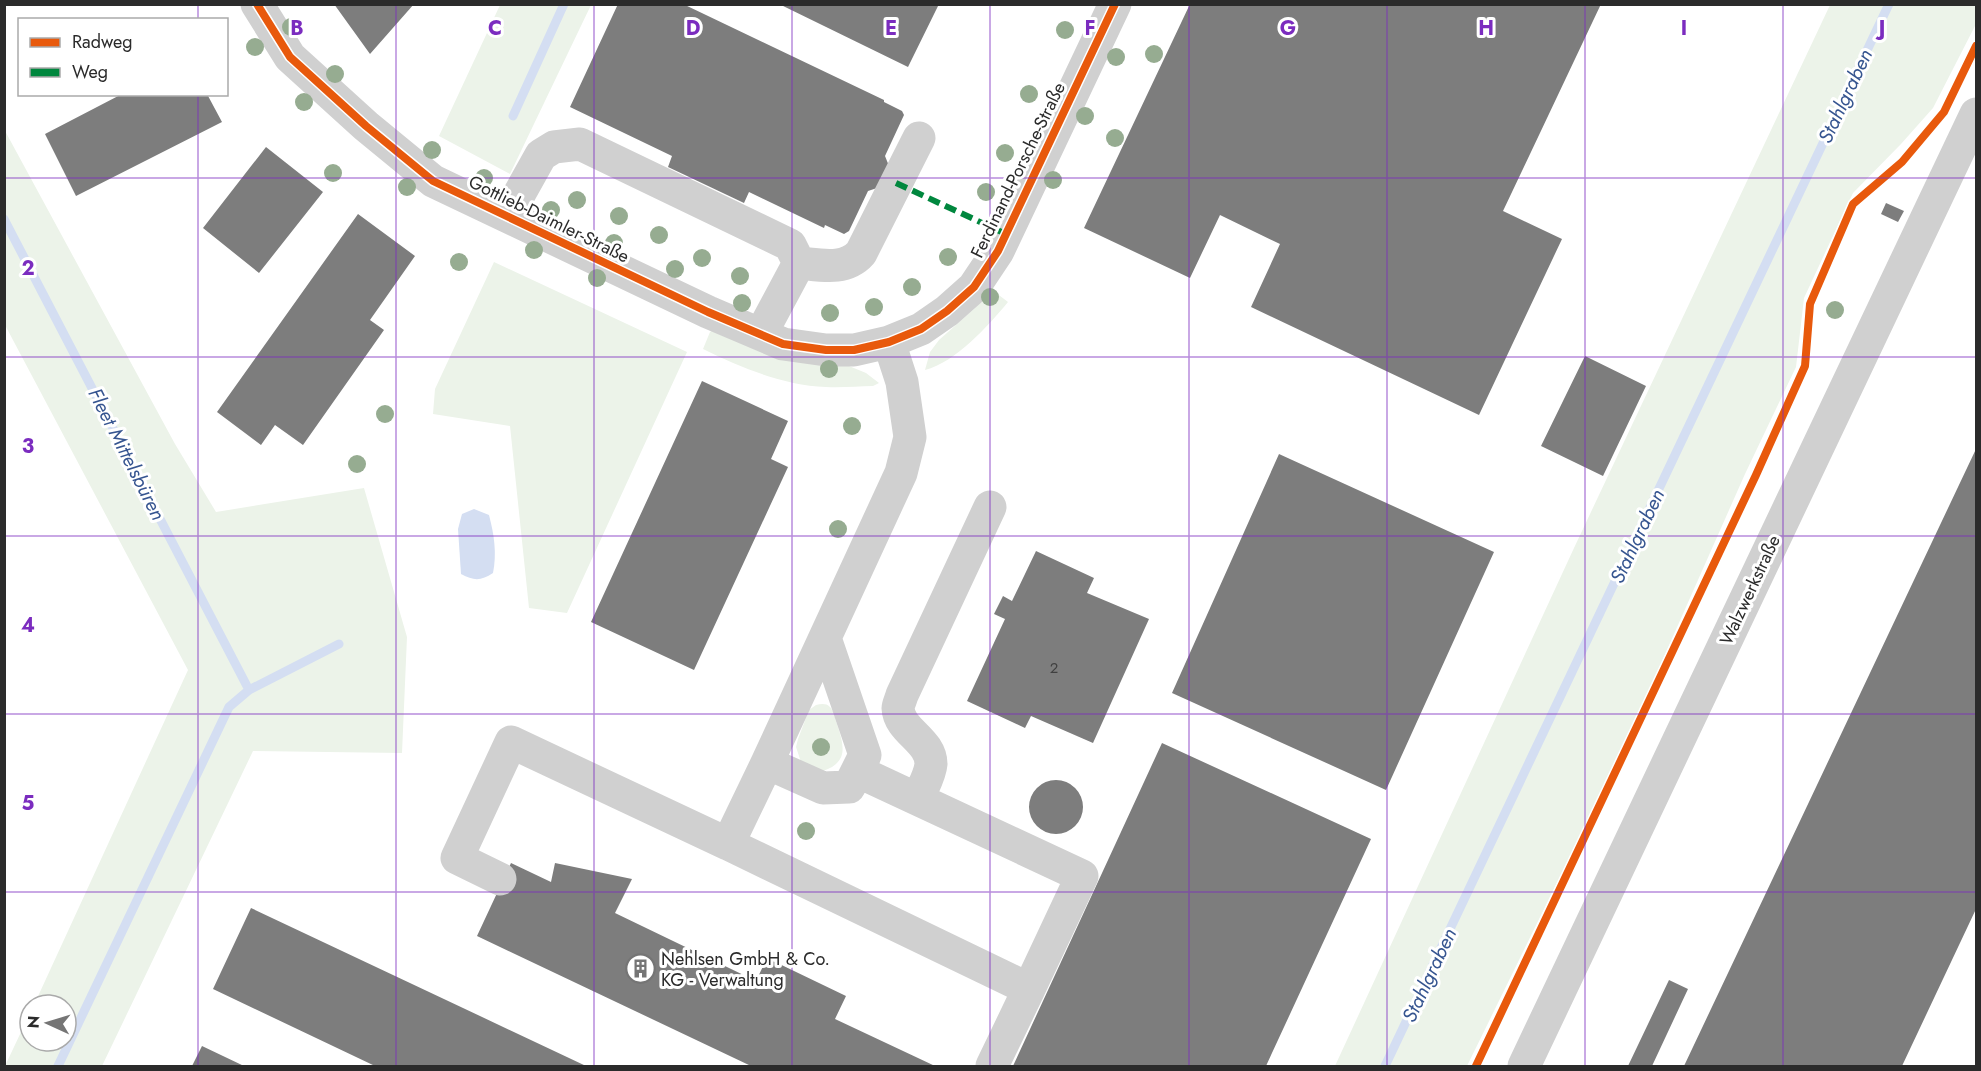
<svg xmlns="http://www.w3.org/2000/svg" width="1981" height="1071" font-family="Jost,sans-serif">
  <style>
    .green { fill: #ecf3e9 }
    .water { fill: #d4def2 }
    .lines { fill: none; stroke-linecap: round; stroke-linejoin: round }
    .stream { stroke: #d4def2; stroke-width: 9 }
    .building { fill: #7d7d7d }
    .minor { stroke: #d0d0d0; stroke-width: 33 }
    .quiet { stroke: #00873e; stroke-width: 6; stroke-dasharray: 12 6; stroke-linecap: butt }
    .cycleway-casing { stroke: #fff; stroke-width: 11 }
    .cycleway { stroke: #e8590c; stroke-width: 8 }
    .tree { fill: #96ac91 }
    .grid { fill: none; stroke: #7b2cbf; stroke-width: 1.5; stroke-opacity: 0.55 }
    .labels { text-anchor: middle; stroke-width: 6; stroke-linejoin: round; paint-order: stroke }
    .number-label { font-size: 15px; fill: #404040 }
    .street-label { font-size: 18px; fill: #2b2b2b; stroke: #fff }
    .poi-label { font-size: 18px; fill: #2b2b2b; stroke: #fff; text-anchor: start }
    .water-label { font-size: 20px; font-style: italic; fill: #365590; stroke: #fff }
    .grid-label { font-size: 20px; text-anchor: middle; font-weight: bold; fill: #7b2cbf; stroke: #fff; stroke-width: 6; stroke-linejoin: round; paint-order: stroke }
  </style>
  <rect width="100%" height="100%" fill="#fff"/>
  <!-- green -->
  <path class="green" d="M500,5h91l-81,169 -71,-38z
    M1830,5h146v19l-43,84 -32,36 -48,49 -49,105 -8,69 -51,107 -118,266 -160,326h-132l239,-518z
    M4,129l171,315 41,68 148,-24 43,149 -5,116 -149,-2 -151,315h-97l25,-53v28h36v-36h-32l154,-335 -183,-345z
    M494,262l193,90 -120,261 -38,-5 -19,-182 -77,-12 2,-25z
    M991,289l17,13c-20,24 -52,60 -83,68l5,-18 9,-12 36,-32z
    M713,330l136,36 17,7 13,10 -6,3c-15,0 -31,2 -47,1 -44,-2 -84,-19 -123,-38l7,-17z
    M816,705c5,-1 10,-2 14,2 4,4 5,12 7,17 7,22 12,38 -14,47l-22,-9 -5,-15 2,-8 11,-29z"/>
  <!-- water -->
  <path class="water" d="M474,509l15,6c5,19 8,38 4,58 -12,8 -19,8 -32,1l-3,-45 4,-15z"/>
  <g class="lines">
    <!-- stream -->
    <path class="stream" d="M513,116l51,-112
      M4,219l245,471
      M58,1066l171,-359 20,-17 90,-46
      M1385,1066l504,-1062"/>
  </g>
  <!-- building -->
  <path class="building" d="M334,4h80l-44,50z
    M618,4h65l201,96v2l18,9 2,4 -19,41 4,10 -12,22 -9,3 -19,40 -5,3 -19,-9 -1,3 -75,-36 -5,11 -76,-36 4,-11 -102,-49z
    M779,4h160l-31,63z
    M1190,4h411l-98,207 59,28 -83,176 -228,-108 29,-63 -60,-29 -30,63 -106,-50z
    M122,94h85l15,28 -146,74 -31,-62z
    M266,147l57,45 -64,81 -56,-45z
    M1886,203l18,8 -6,11 -17,-8z
    M358,214l57,42 -45,64 14,10 -81,115 -28,-20 -14,20 -44,-33z
    M1585,356l61,30 -43,90 -62,-30z
    M702,381l86,40 -17,38 17,8 -94,203 -103,-48z
    M1976,449v460l-74,157h-218z
    M1279,454l215,98 -108,238 -214,-97z
    M1036,551l58,27 -7,15 62,26 -56,124 -62,-27 -6,12 -58,-27 38,-82 -11,-5 9,-18 9,5z
    M1162,743l209,96 -105,227h-253z
    M1029 807a27 27 0 1 1 54 0a27 27 0 1 1-54 0Z
    M511,863l40,19 4,-19 77,16 -17,34 141,68 11,-23 79,38 -11,23 100,47h-184l-274,-130z
    M251,908l335,158h-211l-162,-77z
    M1669,980l19,9 -36,77h-24z
    M202,1046l42,20h-52z"/>
  <g class="lines">
    <!-- minor -->
    <path class="minor" d="M257,4l33,53 76,69 67,55 275,131 75,32 43,6h28l35,-8 32,-13 26,-18 27,-24 24,-36 117,-247
      M507,216l34,-61 13,-8 26,-3 210,101 9,18 -38,71
      M799,263c22,2 46,8 62,-10l58,-115
      M825,638l40,117 -16,32 -26,1 -56,-25 134,-290 9,-36 -8,-55 -13,-40
      M767,763l-39,81 301,145 -37,77
      M857,771l225,105 -53,113
      M918,799c4,-11 12,-23 13,-35 0,-24 -32,-33 -33,-56 0,-3 3,-9 4,-13l88,-188
      M500,879l-43,-21 54,-116 217,102
      M1524,1066l452,-952"/>
    <!-- quiet -->
    <path class="quiet" d="M896,183l110,51"/>
    <defs>
      <path id="cycleway" d="M257,4l33,53 76,69 67,55 275,131 75,32 43,6h28l35,-8 32,-13 26,-18 27,-24 24,-36 117,-247
        M1476,1066l280,-591 49,-109 5,-62 43,-100 49,-42 42,-50 32,-66"/>
    </defs>
    <!-- cycleway casing -->
    <use href="#cycleway" class="cycleway-casing"/>
    <!-- cycleway -->
    <use href="#cycleway" class="cycleway"/>
  </g>
  <!-- trees -->
  <g class="tree">
    <circle cx="291" cy="27" r="9"/>
    <circle cx="1065" cy="30" r="9"/>
    <circle cx="255" cy="47" r="9"/>
    <circle cx="1154" cy="54" r="9"/>
    <circle cx="1116" cy="57" r="9"/>
    <circle cx="335" cy="74" r="9"/>
    <circle cx="1029" cy="94" r="9"/>
    <circle cx="304" cy="102" r="9"/>
    <circle cx="1085" cy="116" r="9"/>
    <circle cx="1115" cy="138" r="9"/>
    <circle cx="432" cy="150" r="9"/>
    <circle cx="1005" cy="153" r="9"/>
    <circle cx="333" cy="173" r="9"/>
    <circle cx="484" cy="178" r="9"/>
    <circle cx="1053" cy="180" r="9"/>
    <circle cx="407" cy="187" r="9"/>
    <circle cx="986" cy="192" r="9"/>
    <circle cx="577" cy="200" r="9"/>
    <circle cx="551" cy="210" r="9"/>
    <circle cx="619" cy="216" r="9"/>
    <circle cx="659" cy="235" r="9"/>
    <circle cx="614" cy="243" r="9"/>
    <circle cx="534" cy="250" r="9"/>
    <circle cx="948" cy="257" r="9"/>
    <circle cx="702" cy="258" r="9"/>
    <circle cx="459" cy="262" r="9"/>
    <circle cx="675" cy="269" r="9"/>
    <circle cx="740" cy="276" r="9"/>
    <circle cx="597" cy="278" r="9"/>
    <circle cx="912" cy="287" r="9"/>
    <circle cx="990" cy="297" r="9"/>
    <circle cx="742" cy="303" r="9"/>
    <circle cx="874" cy="307" r="9"/>
    <circle cx="1835" cy="310" r="9"/>
    <circle cx="830" cy="313" r="9"/>
    <circle cx="829" cy="369" r="9"/>
    <circle cx="385" cy="414" r="9"/>
    <circle cx="852" cy="426" r="9"/>
    <circle cx="357" cy="464" r="9"/>
    <circle cx="838" cy="529" r="9"/>
    <circle cx="821" cy="747" r="9"/>
    <circle cx="806" cy="831" r="9"/>
  </g>
  <!-- grid -->
  <path class="grid" d="M198,4v16M396,4v1062M594,4v1062M792,4v1062M990,4v1062M1189,4v1062M1387,4v1062M1585,4v1062M1783,4v1062M198,94v972M4,178h1972M4,357h1972M4,536h1972M4,714h1972M4,892h1972"/>
  <!-- icons -->
  <defs>
    <symbol id="building-ring" viewBox="-11 -11 22 22"><circle r="9.5" fill="#fff" stroke="#757575" stroke-width="1.5"/><path d="M-4-6H4V6H1V3H-1V6H-4ZM-2.5-4.3h1.7v1.8h-1.7ZM.8-4.3h1.7v1.8H.8ZM-2.5-1h1.7V.8h-1.7ZM.8-1h1.7V.8H.8Z" fill="#757575"/></symbol>
  </defs>
  <g fill-rule="evenodd">
    <use href="#building-ring" x="624" y="952" width="33" height="33"/>
  </g>
  <g class="labels">
    <!-- number labels -->
    <g class="number-label">
      <text x="1054" y="673">2</text>
    </g>
    <!-- street labels -->
    <g class="street-label">
      <text transform="translate(1018 170) rotate(-64)" y="6">Ferdinand-Porsche-Straße</text>
      <text transform="translate(549 219) rotate(26)" y="6">Gottlieb-Daimler-Straße</text>
      <text transform="translate(1750 590) rotate(-65)" y="6">Walzwerkstraße</text>
    </g>
    <!-- poi labels -->
    <g class="poi-label">
      <text x="661" y="965">Nehlsen GmbH &amp; Co.<tspan x="661" dy="21">KG - Verwaltung</tspan></text>
    </g>
    <!-- water labels -->
    <g class="water-label">
      <text transform="translate(1845 96) rotate(-65)" y="7">Stahlgraben</text>
      <text transform="translate(127 454) rotate(63)" y="7">Fleet Mittelsbüren</text>
      <text transform="translate(1637 536) rotate(-65)" y="7">Stahlgraben</text>
      <text transform="translate(1429 975) rotate(-65)" y="7">Stahlgraben</text>
    </g>
  </g>
  <g class="grid-label">
    <text x="297" y="35">B</text>
    <text x="495" y="35">C</text>
    <text x="693" y="35">D</text>
    <text x="891" y="35">E</text>
    <text x="1090" y="35">F</text>
    <text x="1288" y="35">G</text>
    <text x="1486" y="35">H</text>
    <text x="1684" y="35">I</text>
    <text x="1882" y="35">J</text>
    <text x="28" y="275">2</text>
    <text x="28" y="453">3</text>
    <text x="28" y="632">4</text>
    <text x="28" y="810">5</text>
  </g>
  <!-- border -->
  <rect width="1981" height="1071" fill="none" stroke="#2b2b2b" stroke-width="12"/>
  <!-- legend -->
  <rect x="18" y="18" width="210" height="78" fill="#ffffff" stroke="#aaaaaa" stroke-width="1.5"/>
  <rect x="30" y="38" width="30" height="9" fill="#e8590c" stroke="#aaaaaa" stroke-width="1.5"/>
  <text x="72" y="48" font-size="18" fill="#2b2b2b">Radweg</text>
  <rect x="30" y="68" width="30" height="9" fill="#00873e" stroke="#aaaaaa" stroke-width="1.5"/>
  <text x="72" y="78" font-size="18" fill="#2b2b2b">Weg</text>
  <!-- north arrow -->
  <g transform="translate(48 1023) rotate(274)"><circle r="28" fill="#ffffff" stroke="#aaaaaa" stroke-width="1.5"/>
  <path d="M0-4.5L10 22L0 15L-10 22Z" fill="#757575"/>
  <text y="-9" font-size="16" font-weight="bold" text-anchor="middle" fill="#2b2b2b">N</text>
  </g>
</svg>
